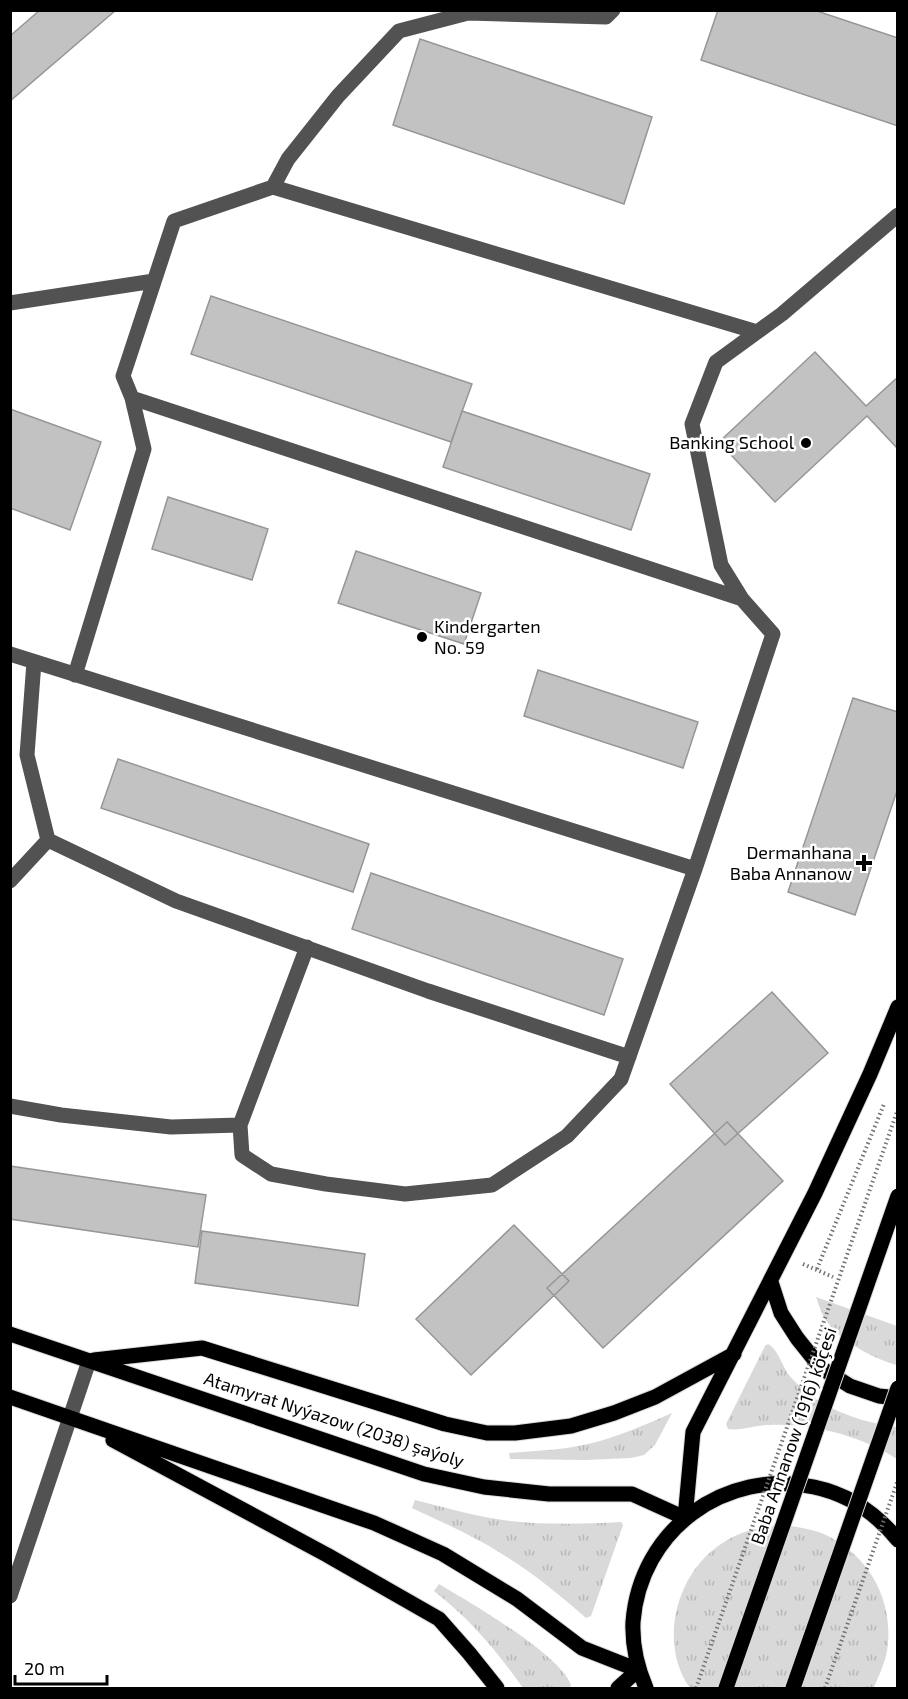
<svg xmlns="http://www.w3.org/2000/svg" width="908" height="1699" font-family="'Exo 2',sans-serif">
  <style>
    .grass { fill: url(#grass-tufts) }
    .building { fill: #c2c2c2; stroke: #969696; stroke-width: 1.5 }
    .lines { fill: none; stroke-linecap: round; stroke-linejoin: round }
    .major-casing { stroke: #dbdbdb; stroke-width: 17 }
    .path { stroke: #747474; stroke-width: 4; stroke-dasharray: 1.5 3; stroke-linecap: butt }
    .minor { stroke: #525252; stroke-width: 15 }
    .major { stroke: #000; stroke-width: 15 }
    .major-bridge-casing { stroke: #dbdbdb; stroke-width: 17; stroke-linecap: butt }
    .path-bridge { stroke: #747474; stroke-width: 4; stroke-dasharray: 1.5 3; stroke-linecap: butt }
    .major-bridge { stroke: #000; stroke-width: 15 }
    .poi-dot { fill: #000; stroke: #fff; stroke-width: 2 }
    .labels { text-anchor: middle; stroke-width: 5; stroke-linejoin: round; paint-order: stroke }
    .poi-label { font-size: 18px; fill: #000; stroke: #fff; text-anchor: end }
    .street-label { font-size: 18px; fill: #000; stroke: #fff }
  </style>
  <defs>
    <pattern id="grass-tufts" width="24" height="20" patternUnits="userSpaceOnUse" patternTransform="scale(1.5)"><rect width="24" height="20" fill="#d9d9d9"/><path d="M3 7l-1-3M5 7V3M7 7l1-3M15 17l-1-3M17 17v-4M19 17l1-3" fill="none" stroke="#b8b8b8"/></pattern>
  </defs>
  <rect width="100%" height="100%" fill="#fff"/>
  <!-- grass -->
  <path class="grass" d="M816,1297l81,29v39c-21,-5 -56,-24 -69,-42 -6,-8 -9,-17 -12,-26z
    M768,1344c10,5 14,22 21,31 26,32 69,47 108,52v32c-36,-23 -84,-36 -128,-34 -14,0 -28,6 -41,4l-2,-5 39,-78z
    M672,1413l-17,32 -11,10 -13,3 -45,2 -76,-1 -1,-6c27,-2 53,-3 79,-9 27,-6 59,-20 84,-31z
    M415,1500c31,8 63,17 95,21 36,4 75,3 111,1l2,3 -32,91 -5,2c-26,-23 -54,-46 -84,-64 -28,-18 -60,-32 -90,-46z
    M782,1525c16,2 32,4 46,11 40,20 64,62 60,107 -1,16 -8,30 -14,44l-1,1h-183c-32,-44 -14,-115 31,-144 19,-13 39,-17 61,-19z
    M439,1584c30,18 121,70 132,101l-1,3h-47c-27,-38 -52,-68 -89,-97z"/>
  <!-- building -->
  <path class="building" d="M40,10h76l-106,91v-65z
    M718,10h96l84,28v88l-197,-66z
    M420,39l232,78 -28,87 -231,-79z
    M211,296l261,88 -21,58 -260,-88z
    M815,352l51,54 32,-29v72l-31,-33 -92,86 -56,-60z
    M10,409l91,33 -31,88 -60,-22z
    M462,411l188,63 -19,56 -188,-63z
    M168,497l100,32 -16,51 -100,-31z
    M356,551l125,42 -17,51 -126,-41z
    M538,670l160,52 -15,46 -159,-52z
    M853,698l45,14v76l-43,127 -67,-23z
    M118,759l251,85 -16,48 -252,-84z
    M371,873l252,86 -19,56 -252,-86z
    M772,992l56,61 -103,92 -55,-61z
    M727,1122l56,59 -180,167 -56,-60z
    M10,1166l196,29 -8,52 -188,-28z
    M514,1225l55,56 -98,94 -55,-56z
    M202,1231l163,23 -7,52 -163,-23z"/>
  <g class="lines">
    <defs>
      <path id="major" d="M771,1282l10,31 16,25 24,30 29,18 29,10 19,2
        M10,1334l414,140 60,13 65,7h83l53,24 8,-86 122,-239 55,-119 28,-67
        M94,1360l108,-12 243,76 42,9h28l56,-7 43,-13 41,-16 79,-43
        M10,1397l364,126 69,31 74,45 65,49 56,22 -20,18
        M113,1440l214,115 112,64 30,34 28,35
        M646,1688c-9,-21 -14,-43 -13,-66 7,-92 92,-154 181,-135 33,7 62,26 84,53"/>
    </defs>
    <!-- major casing -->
    <use href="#major" class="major-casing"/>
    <!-- path -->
    <path class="path" d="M803,1264l30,13
      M817,1269l67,-165"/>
    <!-- minor -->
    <path class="minor" d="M273,187l15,-28 50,-63 61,-65 69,-18 138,4 7,-7
      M10,303l144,-22
      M132,398l610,201
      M10,654l685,215
      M34,662l-7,93 21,85 128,61 252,90 201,66
      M75,675l69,-226 -12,-51 -9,-22 51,-155 99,-34 484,145
      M10,881l38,-41
      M10,1106l51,9 110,12 69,-2 67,-178
      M240,1125l2,30 29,19 55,10 79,10 87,-9 75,-49 54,-57 74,-210 78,-235 -31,-35 -21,-34 -29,-141 24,-62 66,-48 116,-99
      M10,1596l79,-235"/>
    <!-- major -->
    <use href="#major" class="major"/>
    <defs>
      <path id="major-bridge" d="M726,1688l172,-492
        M793,1688l105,-300"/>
    </defs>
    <!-- major-bridge casing -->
    <use href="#major-bridge" class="major-bridge-casing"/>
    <!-- path-bridge -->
    <path class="path-bridge" d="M696,1688l202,-579
      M825,1688l73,-208"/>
    <!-- major-bridge -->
    <use href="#major-bridge" class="major-bridge"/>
  </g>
  <!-- markers -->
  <g class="poi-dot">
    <circle cx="806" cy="443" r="6"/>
    <circle cx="422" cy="637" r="6"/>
    <path d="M861 854h6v6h6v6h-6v6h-6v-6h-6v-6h6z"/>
  </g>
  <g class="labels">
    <!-- poi labels -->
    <g class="poi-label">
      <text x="794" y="449">Banking School</text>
      <text x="434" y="633" text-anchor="start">Kindergarten<tspan x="434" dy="21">No. 59</tspan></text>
      <text x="852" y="859">Dermanhana<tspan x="852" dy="21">Baba Annanow</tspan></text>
    </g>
    <!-- street labels -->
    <g class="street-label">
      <text transform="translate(334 1420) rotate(18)" y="6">Atamyrat Nyýazow (2038) şaýoly</text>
      <text transform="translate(794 1436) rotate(-71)" y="6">Baba Annanow (1916) köçesi</text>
    </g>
  </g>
  <!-- border -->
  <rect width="908" height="1699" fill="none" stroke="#000000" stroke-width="24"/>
  <!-- scale -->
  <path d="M15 1675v9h92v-9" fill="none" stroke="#000000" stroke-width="3"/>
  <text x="24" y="1675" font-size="18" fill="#000000" stroke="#ffffff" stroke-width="4.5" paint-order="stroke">20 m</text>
</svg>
